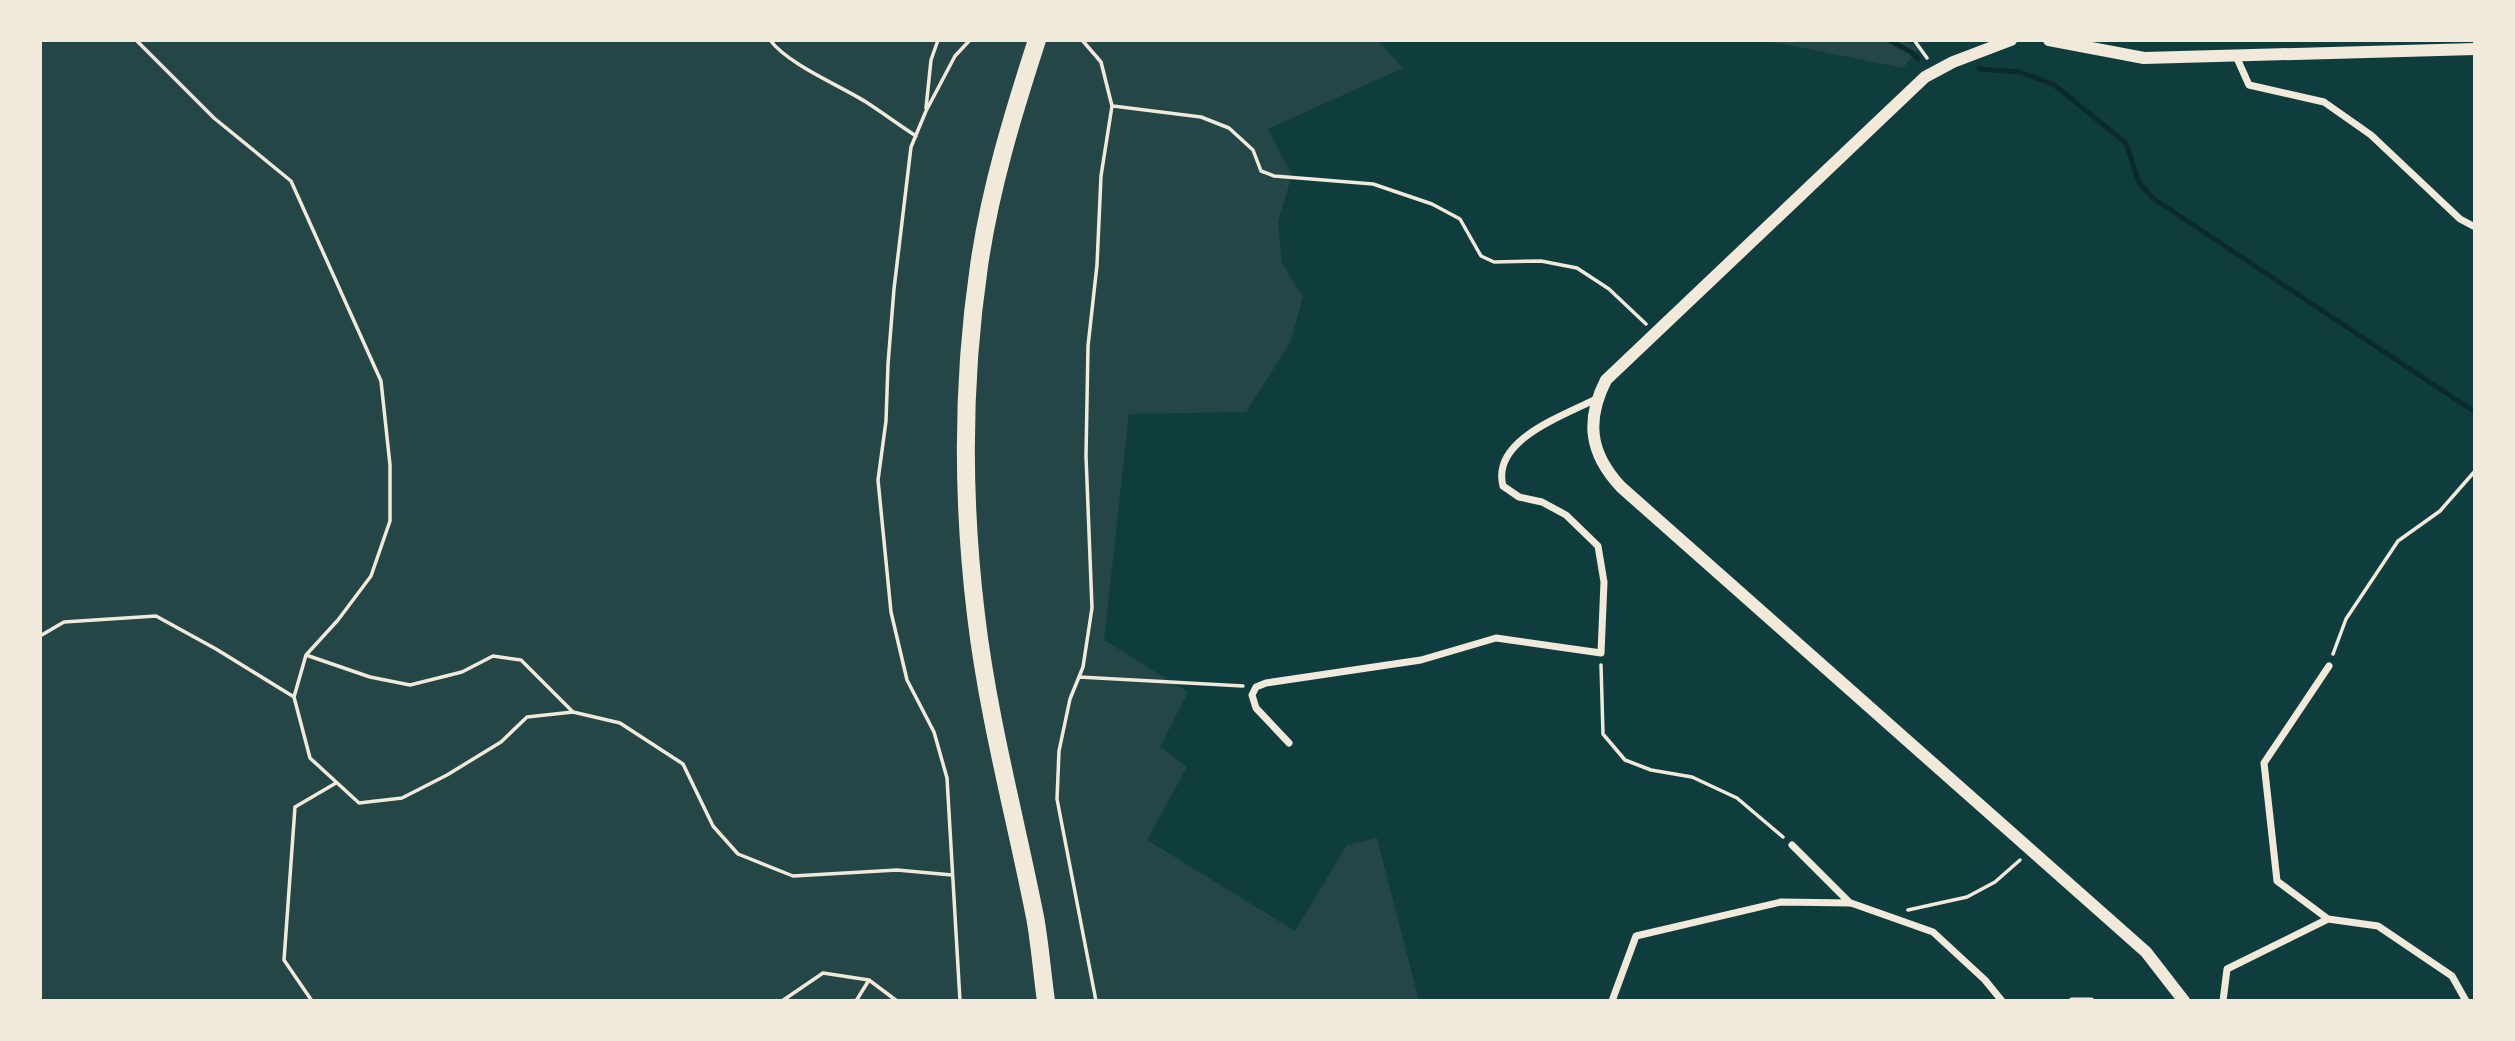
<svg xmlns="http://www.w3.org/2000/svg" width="2515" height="1041" font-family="Georgia,serif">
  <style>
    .green { fill: #244646 }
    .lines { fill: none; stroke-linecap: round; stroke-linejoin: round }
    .stream { stroke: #0a2a2b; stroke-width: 5 }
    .path { stroke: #f1e9da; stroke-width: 3.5 }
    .minor { stroke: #f1e9da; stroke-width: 7 }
    .tertiary { stroke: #f1e9da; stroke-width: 12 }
    .trunk { stroke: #f1e9da; stroke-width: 18 }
  </style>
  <rect width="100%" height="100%" fill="#0f3d3e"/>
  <!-- green -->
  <path class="green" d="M40,40h1337l26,28 -135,61 24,46 -14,46 4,42 21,34 -13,46 -44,69 -117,2 -25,226 84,52 -28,55 27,20 -40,73 148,91 52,-86 30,-7 42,163h-1379z
    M1751,40h146l23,7 -17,21 -125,-25z"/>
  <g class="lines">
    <!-- stream -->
    <path class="stream" d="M1889,40l22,12 7,7
      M1979,69l41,3 33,12 73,59 13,40 15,16 321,213"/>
    <!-- path -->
    <path class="path" d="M136,40l78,78 77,63 90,200 9,84v56l-19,55 -33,44 -32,35 -12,42 16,61 49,45 43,-5 45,-23 54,-33 26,-25 46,-5 47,11 63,41 30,62 25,28 55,22 104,-6 55,5
      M770,40c19,25 69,45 96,62 17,11 33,23 50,34
      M1082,40l19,22 11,44 -11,70 -4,89 -9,81 -2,110 6,152 -9,59 -13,32 -11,52 -2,48 39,202
      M1914,40l13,18
      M1113,106l88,11 28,11 24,22 8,21 13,5 99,8 59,20 28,15 21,37 13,6 47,-1 36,7 32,21 37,35
      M926,108l5,-48 7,-20
      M40,636l24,-14 92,-6 60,33 78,48
      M2333,654l13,-35 52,-78 42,-30 35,-40
      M306,655l64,22 40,8 52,-13 31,-16 28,4 52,52
      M1601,665l2,69 22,26 26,10 41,7 45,21 46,39
      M1079,677l164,9
      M1908,910l59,-13 28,-15 25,-22
      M312,1001l-28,-41 11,-153 41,-24
      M782,1001l41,-28 46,7 28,21
      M856,1001l13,-21
      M960,1001l-13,-223 -13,-46 -27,-52 -16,-68 -13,-132 8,-59 2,-57 6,-75 17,-142 15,-36 29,-55 15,-16"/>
    <!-- minor -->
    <path class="minor" d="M2236,56l13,29 75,17 47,33 89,84 15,8
      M1289,743l-33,-35 -4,-13 4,-8 10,-4 155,-23 75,-22 105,15 3,-71 -6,-36 -32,-31 -24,-13 -23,-5 -16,-11c-12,-46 60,-70 93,-87
      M1792,845l58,58
      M2328,919l-51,-38 -13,-118 65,-97
      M1612,1001l24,-65 145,-34 70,1 82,29 52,48 17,21
      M2072,1001h19
      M2223,1001l4,-32 101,-50 50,7 74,50 14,25"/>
    <!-- tertiary -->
    <path class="tertiary" d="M2011,40l-58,22 -28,15 -319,303c-21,41 -16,74 15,107l525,465 38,49
      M2049,40l95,18 331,-9"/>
    <!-- trunk -->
    <path class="trunk" d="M1037,40c-24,74 -47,149 -58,226 -17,116 -17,233 -3,349 12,102 39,201 59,302 5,27 7,56 11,84"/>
  </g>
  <!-- border -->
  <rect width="2515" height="1041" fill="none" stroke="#f1e9da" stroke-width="84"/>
</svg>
